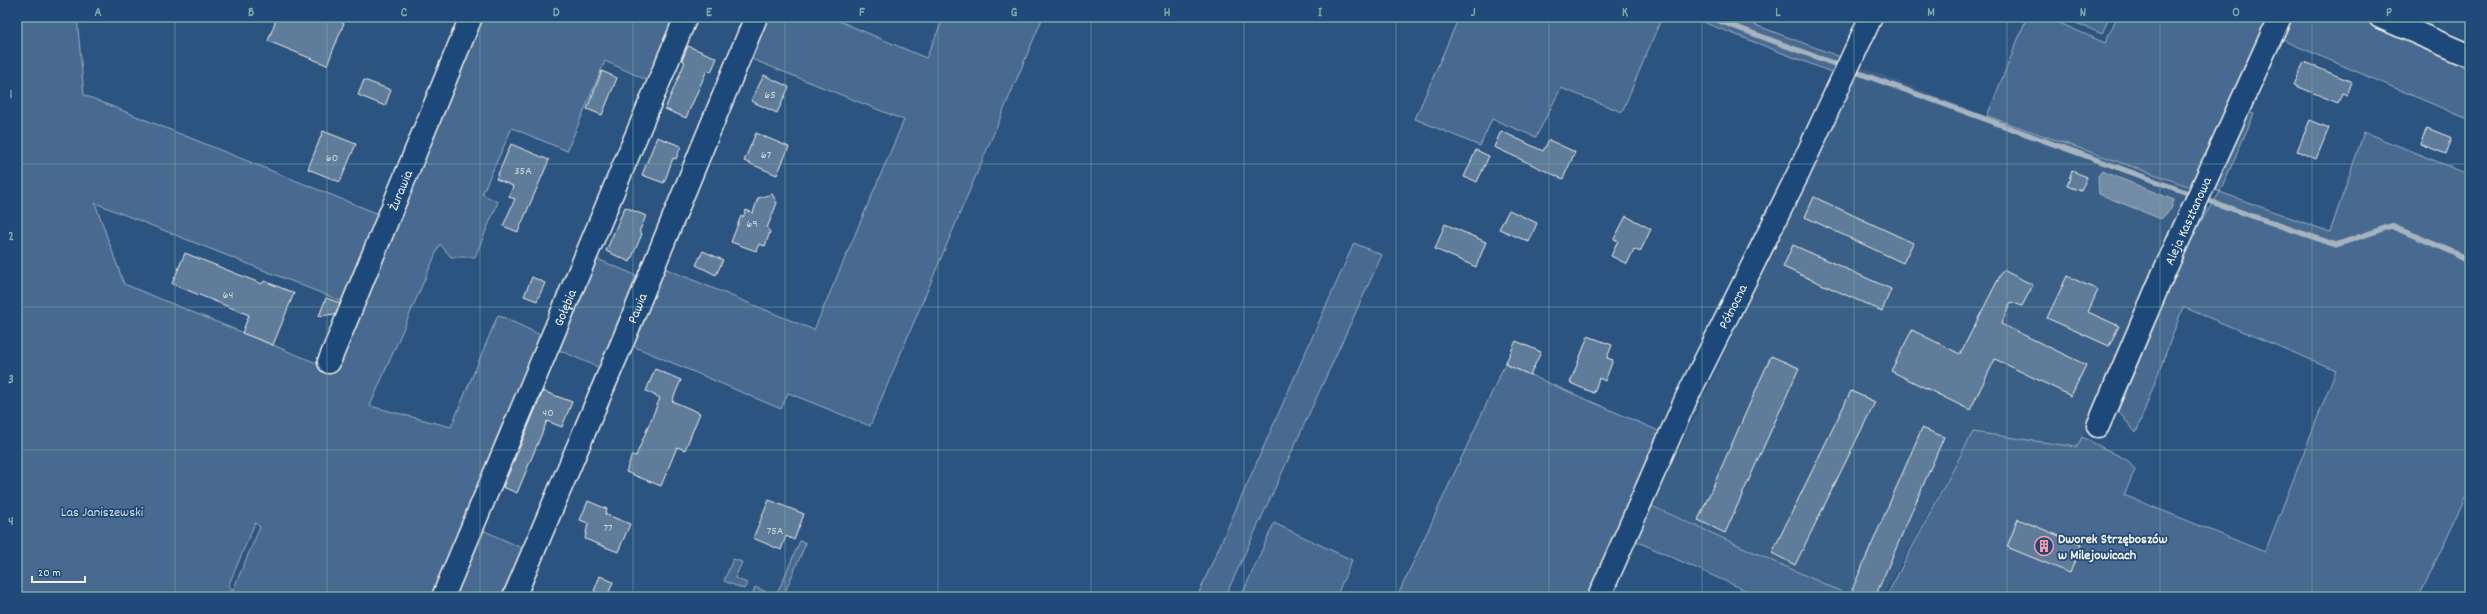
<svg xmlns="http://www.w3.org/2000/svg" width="2487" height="614" font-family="Dekko,sans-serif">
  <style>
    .built { fill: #3b6088 }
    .green { fill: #496b90; stroke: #9eaebc; fill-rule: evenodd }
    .water { fill: #738ca6; stroke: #a7b4c0 }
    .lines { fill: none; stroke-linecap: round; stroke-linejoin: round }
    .stream { stroke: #a7b4c0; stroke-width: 5.5 }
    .building { fill: #5e7b9a; stroke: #f4f1e8 }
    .minor-casing { stroke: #f4f1e8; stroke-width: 25 }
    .minor { stroke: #1f4a7a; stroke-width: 22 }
    .grid { fill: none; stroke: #76ada5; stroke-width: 1; stroke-opacity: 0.55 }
    .labels { text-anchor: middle; stroke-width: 3.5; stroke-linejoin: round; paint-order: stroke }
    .number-label { font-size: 12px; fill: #ced4d4 }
    .street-label { font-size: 14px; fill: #f4f1e8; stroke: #1f4a7a }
    .park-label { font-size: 14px; fill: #dadddb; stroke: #1f4a7a }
    .poi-label { font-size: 14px; font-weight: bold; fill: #f4f1e8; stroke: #1f4a7a; text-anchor: start }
    .neatline { fill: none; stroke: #76ada5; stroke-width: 1.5 }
    .grid-label { font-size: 13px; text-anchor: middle; font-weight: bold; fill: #76ada5 }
  </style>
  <rect width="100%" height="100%" fill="#2c5481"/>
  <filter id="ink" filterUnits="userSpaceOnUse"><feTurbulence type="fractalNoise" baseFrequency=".025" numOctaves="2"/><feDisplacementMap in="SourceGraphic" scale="8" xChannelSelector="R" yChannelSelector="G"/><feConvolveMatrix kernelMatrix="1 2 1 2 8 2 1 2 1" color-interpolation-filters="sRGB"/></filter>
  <g filter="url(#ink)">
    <!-- built -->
    <path class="built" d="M1859,66l128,50 204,71 -18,35 -95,225 -105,-15 -91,165h-34l-195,-92z"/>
    <!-- green -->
    <path class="green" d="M17,17h60l7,78 297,120 -35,88 -251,-100 29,81 195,80 160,-347h199l-27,65 -46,-21 -38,90 -55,-23 -30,66 16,8 -23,55h-24l-11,-13 -70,162 81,21 47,-112 47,22 -82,184 61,28 -21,48h-486zM255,523l5,4 -28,65 -3,-8z
      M768,17h62l96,41 18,-41h99l-173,409 -82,-33 -7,16 -153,-65 36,-76 150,62 90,-210 -155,-62z
      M1459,17h203l-40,95 -61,-24 -25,49 -44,-18 -12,27 -65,-27z
      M1690,17h44l112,42 -9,12 -6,1z
      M2027,17h19l59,26 12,-26h151l-22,64 -55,106 -204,-71z
      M2062,17h47l-7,17z
      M2289,17h113l68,30v73l-183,-78 -6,-7z
      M2248,112l6,2 -34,78 110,40 34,-100 106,43v313l-51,109h-533l87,-165 104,15 5,-10 45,23 8,10 -11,25 141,57 71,-182 -153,-63 -47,126 -18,-22 74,-176 28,-43 -6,-3 1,-4z
      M1354,243l28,12 -157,342h-28z
      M590,256l50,21 -40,91 -48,-21z
      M1505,364l156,68 -29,65 221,100h-109l3,-6 -129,-58 -29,64h-192z
      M1274,523l78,37 -16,37h-95z
      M800,541l6,2 -23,54h-22l-8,-4 2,-6 21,9z
      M733,559l9,3 -7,16 12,5 -3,6 -20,-8z"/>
    <!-- water -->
    <path class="water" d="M2102,171l72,29 -3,9 -10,10 -62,-25 -1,-18z"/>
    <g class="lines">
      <!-- stream -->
      <path class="stream" d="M1709,17l126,47
        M1856,72l332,121
        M2212,202l124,43 55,-19 64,27 15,11"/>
    </g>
    <!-- building -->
    <path class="building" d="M277,17h52l15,6 -17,42 -59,-24z
      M688,46l29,12 -6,14 -4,-2 -21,48 -21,-9 20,-47 -3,-2z
      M2304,62l48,20 -5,13 -5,-2 -4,10 -44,-18z
      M602,71l15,7 -15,37 -15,-6z
      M764,75l25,12 -12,26 -26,-12z
      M364,80l27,10 -6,16 -27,-11z
      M2310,120l19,8 -13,31 -19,-8z
      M2427,128l25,10 -6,16 -26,-10z
      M323,131l33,13 -16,38 -32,-13z
      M1501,131l42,20 6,-11 26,12 -12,27 -69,-32z
      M756,133l33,14 -12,28 -33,-14z
      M657,137l24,9 -5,13 -3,-1 -9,25 -22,-8z
      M511,144l38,16 -31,72 -15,-6 12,-27 -6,-2 4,-11 -17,-7z
      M1476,150l13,6 -12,26 -13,-5z
      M2072,171l15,6 -6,14 -14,-5z
      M772,194l5,9 -10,25 3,4 -5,14 -6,-2 -3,7 -25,-9 10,-26 2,1 3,-7 7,3 5,-15z
      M1814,197l99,46 -10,20 -98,-46z
      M625,207l21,9 -7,16 3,2 -12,28 -24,-11z
      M1509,210l28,13 -8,19 -30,-13z
      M1626,216l25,13 -11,23 -6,-3 -7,15 -16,-8 7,-15 -4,-2z
      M1445,224l41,18 -10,25 -41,-18z
      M1793,245l98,44 -9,22 -99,-44z
      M703,251l20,9 -7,15 -20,-10z
      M185,253l77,31 2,-3 30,12 -21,52 -31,-12 7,-18 -77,-31z
      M2003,270l30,15 -11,21 -11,-4 -10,22 85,41 -15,31 -76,-37 -25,51 -79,-39 21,-41 48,24z
      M2067,276l31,14 -10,22 31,14 -10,20 -62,-28z
      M532,277l13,6 -8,18 -13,-5z
      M326,298l14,5 -5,11 -16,2z
      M1588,336l24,9 -5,13 6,2 -8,21 -6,-3 -5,15 -24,-10z
      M1516,341l25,11 -11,23 -25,-11z
      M1771,356l28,12 -74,165 -27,-13z
      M655,369l26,11 -9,21 28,12 -15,37 -8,-3 -16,39 -35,-14 6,-17 4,1 24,-58 -14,-7z
      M543,391l29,11 -10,25 -15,-6 -30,72 -14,-6z
      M1851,391l24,11 -80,163 -23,-12z
      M1922,428l22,9 -69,160h-8l-15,-7z
      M769,500l35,14 -10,26 -8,-4 -5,14 -28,-12z
      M588,501l19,8 -2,5 25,10 -12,28 -33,-13 3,-16 -8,-3z
      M2018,519l63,26 -11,28 -63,-26z
      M600,576l13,6 -6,15 -13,-6z"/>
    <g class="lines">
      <defs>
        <g id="minor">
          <path d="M2380,17l90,39"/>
          <path id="s1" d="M329,362l142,-345"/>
          <path id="s2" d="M2098,426l66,-154 116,-255"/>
          <path id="s3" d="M443,597l243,-580"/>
          <path id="s4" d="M514,597l111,-261 131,-319"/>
          <path id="s5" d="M1599,597l87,-198 113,-227 72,-155"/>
        </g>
      </defs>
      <!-- minor casing -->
      <use href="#minor" class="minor-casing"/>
      <!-- minor -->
      <use href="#minor" class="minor"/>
    </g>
  </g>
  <!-- grid -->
  <path class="grid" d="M175,17v580M327,17v580M480,17v580M633,17v580M785,17v580M938,17v580M1091,17v580M1244,17v580M1396,17v580M1549,17v580M1702,17v580M1854,17v580M2007,17v580M2160,17v580M2312,17v580M17,164h2453M17,307h2453M17,450h2453"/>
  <!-- icons -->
  <defs>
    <symbol id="building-ring" viewBox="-11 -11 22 22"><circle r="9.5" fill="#1f4a7a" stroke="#ff9aa2" stroke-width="1.5"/><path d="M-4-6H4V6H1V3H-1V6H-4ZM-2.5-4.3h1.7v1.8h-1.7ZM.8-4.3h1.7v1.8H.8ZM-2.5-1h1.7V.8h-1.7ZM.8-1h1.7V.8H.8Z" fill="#ff9aa2"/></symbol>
  </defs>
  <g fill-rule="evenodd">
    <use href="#building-ring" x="2033" y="535" width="22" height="22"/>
  </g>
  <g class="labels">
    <!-- number labels -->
    <g class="number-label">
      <text x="770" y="98">65</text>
      <text x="766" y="158">67</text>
      <text x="332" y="161">60</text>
      <text x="523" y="174">35A</text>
      <text x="752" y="227">69</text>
      <text x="228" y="298">64</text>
      <text x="548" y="416">40</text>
      <text x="608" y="531">77</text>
      <text x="775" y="534">75A</text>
    </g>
    <!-- street labels -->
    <g class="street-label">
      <text dy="5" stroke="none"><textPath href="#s1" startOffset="186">Żurawia</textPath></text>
      <text dy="5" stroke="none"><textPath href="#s2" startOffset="224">Aleja Kasztanowa</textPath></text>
      <text dy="5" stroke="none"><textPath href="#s5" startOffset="320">Północna</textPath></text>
      <text dy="5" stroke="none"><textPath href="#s3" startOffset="314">Gołębia</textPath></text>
      <text dy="5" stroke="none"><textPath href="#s4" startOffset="314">Pawia</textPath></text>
    </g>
    <!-- park labels -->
    <g class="park-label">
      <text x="102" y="516">Las Janiszewski</text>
    </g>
    <!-- poi labels -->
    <g class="poi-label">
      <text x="2058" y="543">Dworek Strzęboszów<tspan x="2058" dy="16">w Milejowicach</tspan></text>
    </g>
  </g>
  <!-- margin -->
  <rect width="2487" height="614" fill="none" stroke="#1f4a7a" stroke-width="44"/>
  <!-- scale -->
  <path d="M32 576v6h53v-6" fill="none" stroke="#f4f1e8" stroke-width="2"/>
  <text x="38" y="576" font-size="12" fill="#f4f1e8" stroke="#1f4a7a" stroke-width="3" paint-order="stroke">20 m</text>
  <rect x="22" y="22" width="2443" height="570" class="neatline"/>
  <g class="grid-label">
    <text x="98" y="16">A</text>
    <text x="251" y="16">B</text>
    <text x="404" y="16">C</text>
    <text x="556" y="16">D</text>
    <text x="709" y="16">E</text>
    <text x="862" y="16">F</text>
    <text x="1014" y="16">G</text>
    <text x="1167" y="16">H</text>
    <text x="1320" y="16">I</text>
    <text x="1473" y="16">J</text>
    <text x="1625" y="16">K</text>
    <text x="1778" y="16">L</text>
    <text x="1931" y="16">M</text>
    <text x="2083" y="16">N</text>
    <text x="2236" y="16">O</text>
    <text x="2389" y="16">P</text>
    <text x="11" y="98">1</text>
    <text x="11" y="240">2</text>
    <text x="11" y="383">3</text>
    <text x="11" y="525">4</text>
  </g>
</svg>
